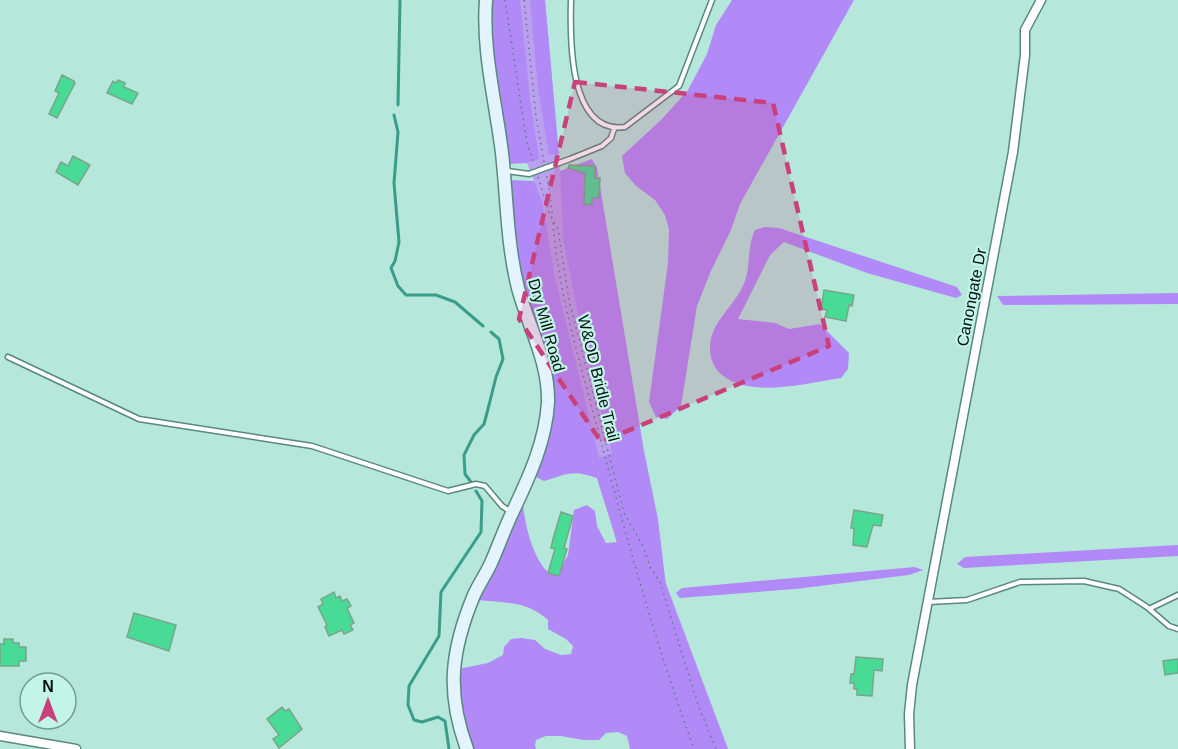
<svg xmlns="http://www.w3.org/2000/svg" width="1178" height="749" font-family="Helvetica,sans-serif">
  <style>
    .green { fill: #bba0f0 }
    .forest { fill: #b18af8 }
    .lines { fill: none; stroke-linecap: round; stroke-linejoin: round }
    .stream { stroke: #3a9d8a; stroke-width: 3 }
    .building { fill: #48db96; stroke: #7ca38c; stroke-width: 1.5 }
    .lane-casing { stroke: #58887e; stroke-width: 7 }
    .street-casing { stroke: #58887e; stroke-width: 11 }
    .secondary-casing { stroke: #58887e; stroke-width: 15 }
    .path { stroke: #5b7d75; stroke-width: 1.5; stroke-dasharray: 1.5 4.5; stroke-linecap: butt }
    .lane { stroke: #fff; stroke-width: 4 }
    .street { stroke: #fff; stroke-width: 8 }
    .secondary { stroke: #e4f4ff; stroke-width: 12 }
    .marked { fill: #ca407a; fill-opacity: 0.2; stroke: #ca407a; stroke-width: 4.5; stroke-dasharray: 12 8; stroke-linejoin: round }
    .labels { text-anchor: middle; stroke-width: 4.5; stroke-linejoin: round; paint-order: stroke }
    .street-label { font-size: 16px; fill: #01120e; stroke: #c2f5e8 }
  </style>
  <rect width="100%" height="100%" fill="#b5e8db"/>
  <!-- green -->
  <path class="green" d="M497,0h48l17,196 67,288 99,265h-47l-84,-271 -63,-297 -7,-18 -19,-18z"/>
  <!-- forest -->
  <path class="forest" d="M490,0h30l10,99 9,60 -12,4 -19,1 -17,-119z
    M530,0h15l14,154 -10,1 -11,-66z
    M732,0h122l-114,204 -9,26 -21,43 -13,33 -16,100 -14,13 -11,-2 -7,-15 19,-139 1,-34 -4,-14 -10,-15 -19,-14 -11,-13 -3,-17 40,-37 26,-29 19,-36 9,-29z
    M592,159l5,9 47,283 14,68 8,67 62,163h-98l-3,-13 -9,-4 -12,1 -7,7h-16l-22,-4h-15l-10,4 -1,5 1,4h-69l-14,-79 35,-7 15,-8 1,-8 7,-8 10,-1 14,2 10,9 16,6 10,-1 2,-8 -7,-7 -18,-10v-9c-24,-21 -46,-16 -75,-21l49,-106c1,24 9,65 28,81l8,-1 10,-18 6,-45 13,-5 8,6 2,15 9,17 11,-1 -20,-64c-26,-9 -29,-4 -53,3l-14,-7 17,-71 -29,-115 -13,-108 29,1 8,20 13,77 44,180 13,-5 -28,-109 -21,-105 -3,-68z
    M765,227l14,1 178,59 5,8 -6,3 -89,-25 -83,-31 -14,13 -32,64 37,4 14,6 31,-5 29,29 -1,16 -7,9c-36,5 -97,23 -124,-8 -7,-9 -9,-24 -5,-35 6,-18 22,-31 30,-47 10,-19 4,-40 13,-58z
    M1178,293v11l-175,1 -6,-9z
    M1178,545v11l-214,12 -7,-4 8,-7z
    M915,567l8,3 -14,5 -114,14 -115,9 -4,-5 6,-5z"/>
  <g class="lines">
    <!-- stream -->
    <path class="stream" d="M398,105l2,-105
      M394,115l4,17 -4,51 5,59 -4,19 -4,7 7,18 8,9h30l19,7 28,24
      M471,482l-6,-8 -1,-19 10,-20 10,-11 4,-15 8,-32 7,-18 -4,-20 -8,-7
      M449,749l-4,-28 -7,-4 -16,5 -8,-2 -6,-15 1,-19 30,-50 2,-44 40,-60 1,-31 -6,-10"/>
  </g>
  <!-- building -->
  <path class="building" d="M62,75l12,6 1,2 -18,35 -8,-4 10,-21 -4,-2z
    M118,80l7,3 -1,4 14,6 -6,11 -25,-11 6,-12 3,2z
    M73,156l17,9 -12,20 -22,-13 5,-10 7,4z
    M569,165l26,1v12h5l-1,20h-7v7l-8,-1 1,-31 -17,-5z
    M824,290l30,5 -2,11 -3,-1 -3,16 -21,-4 2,-7 -6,-1z
    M854,510l29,5 -2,11 -8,-1 -6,22 -14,-2 1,-17h-3z
    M561,512l12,4 -9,32 3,1 -8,27 -11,-3 7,-24 -4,-1 2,-9z
    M334,592l2,6 4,-2 2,5 5,-2 4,7 -4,2 7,15 -4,2 3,5 -9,4 -2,-4 -13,6 -4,-9 2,-2 -9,-18 5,-3 -2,-5z
    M134,613l42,12 -7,26 -42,-14z
    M4,639h9v4h6v4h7v14h-7v5h-19v-22h4z
    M856,657l27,2 -1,12 -8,-1 -2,26 -15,-1v-6h-3v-6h-4l1,-9h3z
    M1178,659v14l-13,2 -2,-14z
    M282,707l3,4 4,-2 13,20 -23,19 -6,-9 6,-4 -12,-16z"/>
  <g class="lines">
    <defs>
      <path id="lane" d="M571,0c-1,36 -3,135 54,127l54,-41 33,-86
        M507,171l22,3 41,-15 32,-13 9,-8 3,-9
        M8,357l131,62 173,27 136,45 28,-7 9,2 17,20 9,6
        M928,602l39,-2 53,-18 64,-1 35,8 28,18 22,19 9,3
        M1149,609l29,-14"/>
      <path id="street" d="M0,736l76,13
        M910,749l-1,-35 3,-29 101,-533 12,-97v-25l16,-30"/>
      <path id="secondary" d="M467,749c-21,-56 -16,-99 7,-154 5,-11 12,-21 17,-32 8,-18 14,-36 23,-54 16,-34 32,-69 34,-107 1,-41 -20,-76 -30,-114 -11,-44 -11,-90 -16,-135 -6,-50 -20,-102 -16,-153"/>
    </defs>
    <!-- lane casing -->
    <use href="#lane" class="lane-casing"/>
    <!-- street casing -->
    <use href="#street" class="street-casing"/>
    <!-- secondary casing -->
    <use href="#secondary" class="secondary-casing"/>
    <!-- path -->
    <path class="path" d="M505,0l22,144 7,20
      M524,0l12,117 8,45
      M547,176l6,42
      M538,177l12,38 8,14 11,71 55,213 19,33 7,21 10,15 38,123 18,44
      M553,223c5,68 26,135 43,200 29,110 59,219 98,326"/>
    <!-- lane -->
    <use href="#lane" class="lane"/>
    <!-- street -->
    <use href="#street" class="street"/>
    <!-- secondary -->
    <use href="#secondary" class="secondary"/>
  </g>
  <!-- marked area -->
  <path class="marked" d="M575,82l198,21 56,243 -228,96 -82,-123z"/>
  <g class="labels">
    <!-- street labels -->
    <g class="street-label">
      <text transform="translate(971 297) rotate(-79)" y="6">Canongate Dr</text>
      <text transform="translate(547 325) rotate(74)" y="6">Dry Mill Road</text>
      <text transform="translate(599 378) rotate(76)" y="6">W&amp;OD Bridle Trail</text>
    </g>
  </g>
  <!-- north arrow -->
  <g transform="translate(48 701)"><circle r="28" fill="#c2f5e8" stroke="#759a91" stroke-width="1.5"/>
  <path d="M0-4.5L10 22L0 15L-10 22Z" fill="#ca407a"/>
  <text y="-9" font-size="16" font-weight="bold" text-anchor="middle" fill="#01120e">N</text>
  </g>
</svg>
